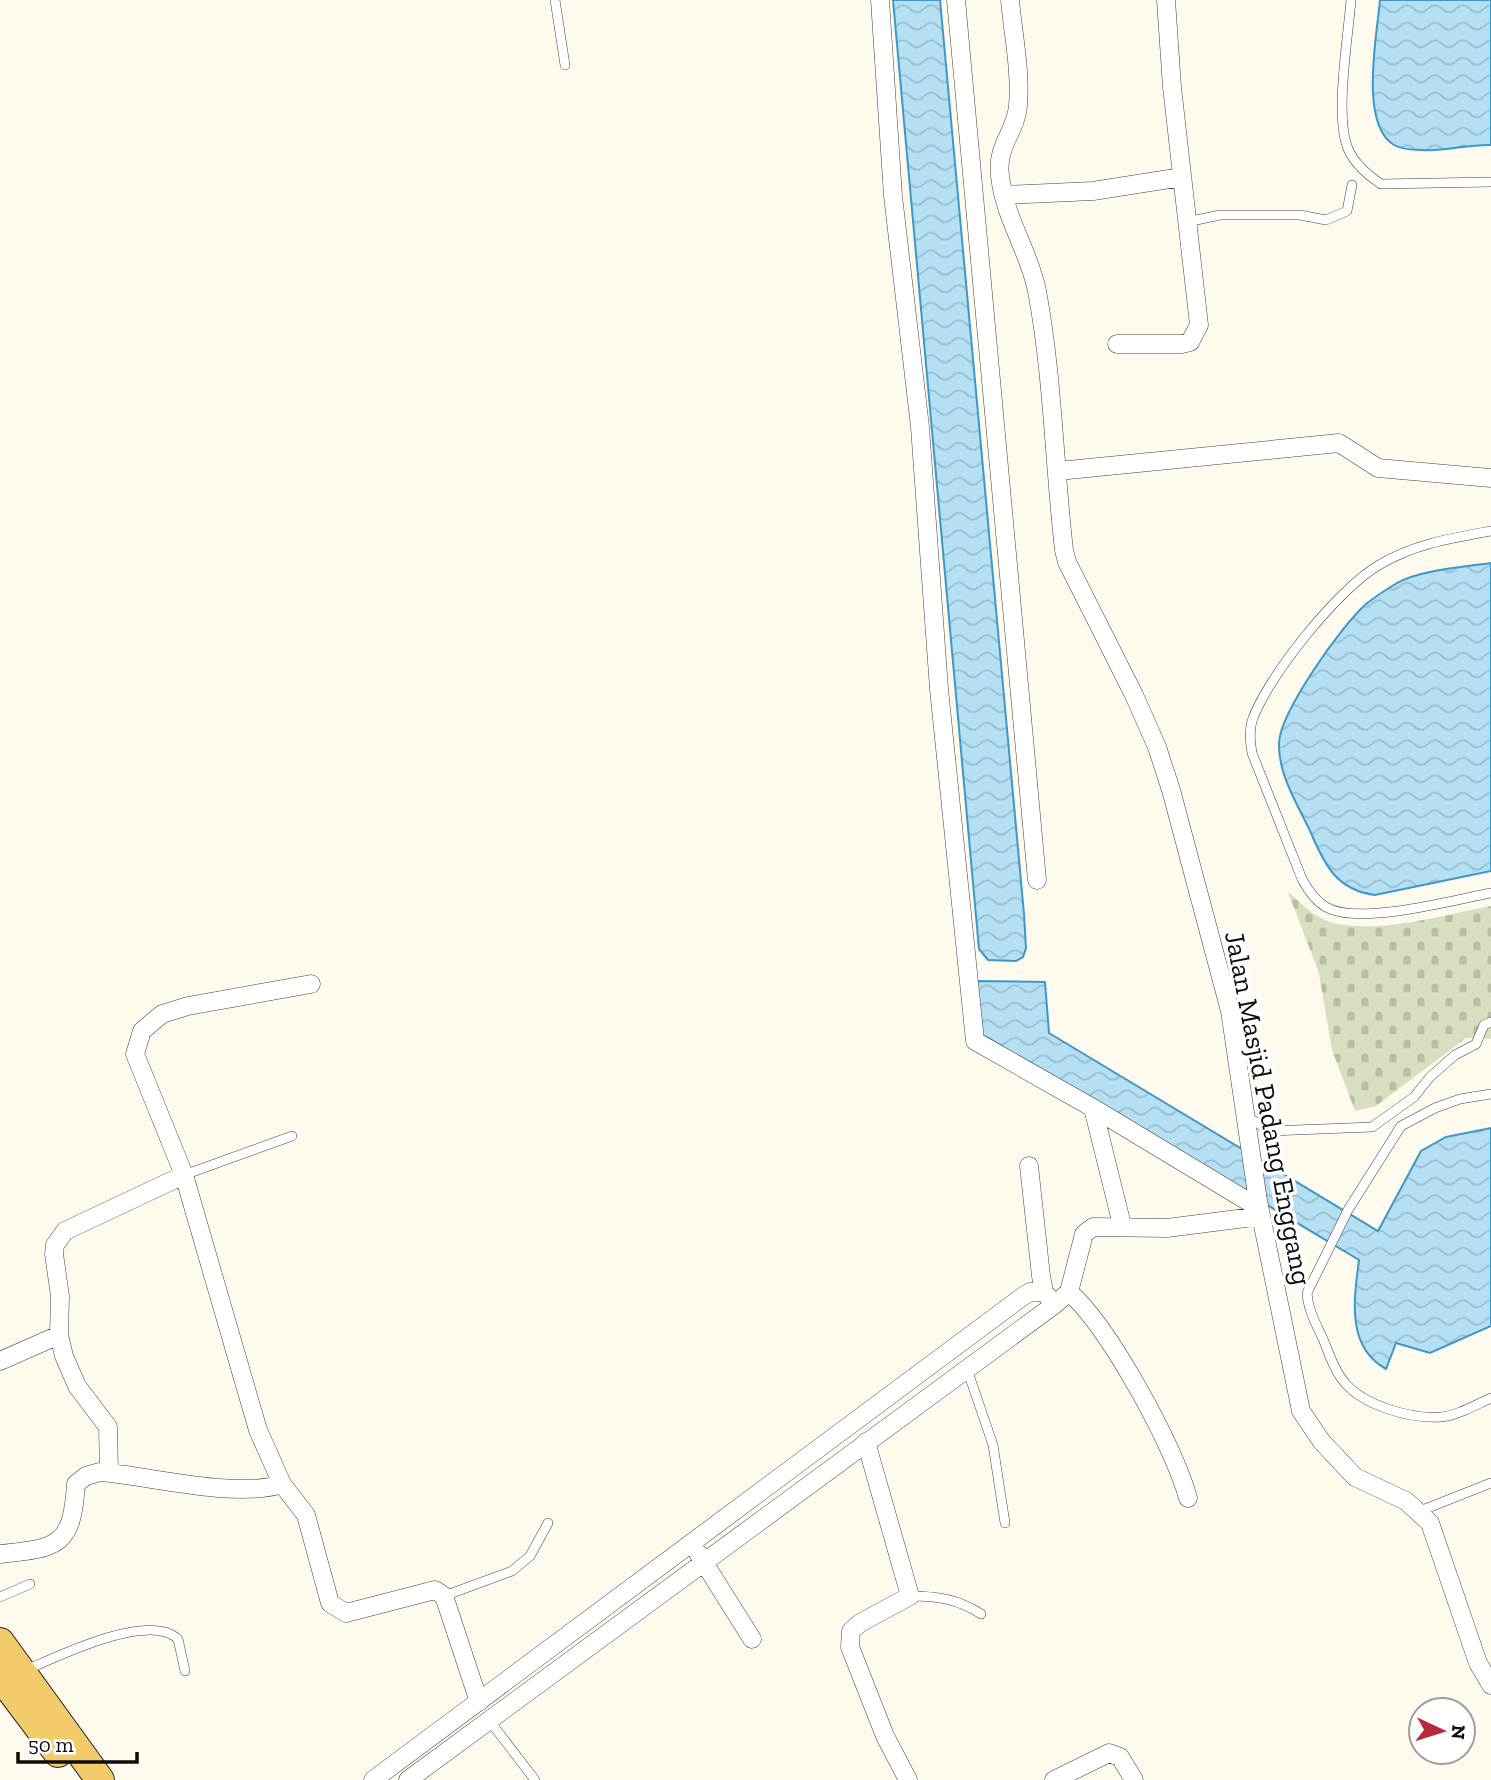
<svg xmlns="http://www.w3.org/2000/svg" width="1491" height="1780" font-family="'Zilla Slab',serif">
  <style>
    .cemetery { fill: url(#cemetery-stones) }
    .water { fill: url(#water-waves); stroke: #3f97c7; stroke-width: 2 }
    .lines { fill: none; stroke-linecap: round; stroke-linejoin: round }
    .service-casing { stroke: #404040; stroke-width: 10 }
    .minor-casing { stroke: #404040; stroke-width: 19 }
    .primary-casing { stroke: #1e1e1e; stroke-width: 30 }
    .service { stroke: #fff; stroke-width: 9 }
    .minor { stroke: #fff; stroke-width: 18 }
    .primary { stroke: #f2cb6a; stroke-width: 28 }
    .labels { text-anchor: middle; stroke-width: 7; stroke-linejoin: round; paint-order: stroke }
    .street-label { font-size: 28px; fill: #0d0d0d; stroke: #fff }
  </style>
  <defs>
    <pattern id="cemetery-stones" width="16" height="16" patternUnits="userSpaceOnUse" patternTransform="scale(1.75)"><rect width="16" height="16" fill="#d6dfc0"/><path d="M2 7V4a2 2 0 0 1 4 0v3zM10 15v-3a2 2 0 0 1 4 0v3z" fill="#b6bea4"/></pattern>
    <pattern id="water-waves" width="16" height="10" patternUnits="userSpaceOnUse" patternTransform="scale(1.75)"><rect width="16" height="10" fill="#b5dff3"/><path d="M0 5q4-4 8 0t8 0" fill="none" stroke="#9abecf"/></pattern>
  </defs>
  <rect width="100%" height="100%" fill="#fefaee"/>
  <!-- cemetery -->
  <path class="cemetery" d="M1288,892c9,7 19,18 29,24 40,25 129,-2 174,-10v133l-25,-1 -90,68 -21,5 -23,-61 -13,-77z"/>
  <!-- water -->
  <path class="water" d="M893,0h47l84,914 2,34 -3,9 -7,4 -28,-1 -9,-11z
    M1380,0h111v145c-23,-1 -47,7 -70,5 -7,0 -20,-1 -27,-5 -35,-21 -17,-110 -14,-145z
    M1491,563v308l-116,24c-38,-5 -50,-29 -64,-62 -13,-28 -33,-58 -32,-90 1,-31 63,-118 87,-139 9,-7 21,-15 31,-21 23,-13 67,-16 94,-20z
    M974,981l71,1 4,51 329,198 43,-80 25,-14 45,-9v198l-61,27 -34,-10 -10,26c-40,-22 -32,-70 -27,-109l-381,-228z"/>
  <g class="lines">
    <defs>
      <path id="service" d="M555,0l10,65
        M1351,0c-3,37 -15,109 -5,143 5,18 20,31 35,41l110,-2
        M1187,222l33,-7h80l26,5 21,-9 5,-26
        M1491,531c-39,7 -77,13 -112,34 -40,23 -112,112 -127,156 -3,11 -2,21 0,32l50,126c6,11 13,22 24,28 32,19 127,-7 165,-14
        M1491,1094l-31,5 -25,9 -34,18 -53,84 -41,83c1,17 9,31 16,46 6,14 11,32 22,44 20,23 66,36 95,34 17,-1 35,-12 51,-19
        M1248,1117l22,14 102,-4 42,-30 16,-20 25,-22 21,-11 8,-19 7,-3
        M184,1175l108,-39
        M967,1369l26,76 12,78
        M1420,1511l71,-28
        M444,1596l68,-25 18,-15 18,-33
        M910,1596c27,0 48,3 71,18
        M0,1597l30,-13
        M24,1671c32,-14 125,-60 154,-32l7,32
        M489,1720l46,60"/>
      <path id="minor" d="M880,0l13,196 27,231 19,262 36,352 118,67 29,117
        M956,0l81,880
        M1010,0c3,34 11,71 8,106 -2,26 -22,39 -18,70 5,44 29,74 37,115 16,86 17,172 27,259l3,12 67,133 23,52 14,43 59,221 28,190 43,210 21,31 33,35 51,24 24,22 48,140 13,22
        M1004,195l89,-4 89,-14
        M1117,344h65l8,-2 9,-17 -27,-238 -6,-87
        M1058,471l281,-28 39,25 113,10
        M1093,1108l166,100
        M1029,1166l12,110 3,16 6,7
        M1069,1292c40,35 105,154 119,206
        M0,1361l59,-26
        M866,1442l44,154 -50,27 -9,8 -1,16 35,89 23,44
        M109,1473l-1,-46 -31,-41 -13,-30 -5,-21 1,-39 -6,-42 1,-9 10,-14 119,-56
        M282,1484l24,31 24,88 16,10 89,-23 9,6 35,106
        M698,1553l54,86
        M0,1554c59,-6 72,-8 76,-70l10,-8 14,-4c50,4 136,27 182,12l-24,-54 -74,-255 -49,-121 7,-23 20,-17 26,-8 123,-22
        M373,1780l649,-483 8,-5h14
        M408,1780l646,-475 15,-13 15,-58 9,-7 74,1 94,-12
        M1054,1780l55,-27 11,4 14,23"/>
      <path id="primary" d="M0,1642l100,138
        M0,1676l58,77"/>
    </defs>
    <!-- service casing -->
    <use href="#service" class="service-casing"/>
    <!-- minor casing -->
    <use href="#minor" class="minor-casing"/>
    <!-- primary casing -->
    <use href="#primary" class="primary-casing"/>
    <!-- service -->
    <use href="#service" class="service"/>
    <!-- minor -->
    <use href="#minor" class="minor"/>
    <!-- primary -->
    <use href="#primary" class="primary"/>
  </g>
  <g class="labels">
    <!-- street labels -->
    <g class="street-label">
      <text transform="translate(1269 1108) rotate(79)" y="10">Jalan Masjid Padang Enggang</text>
    </g>
  </g>
  <!-- north arrow -->
  <g transform="translate(1442 1731) rotate(94)"><circle r="33" fill="#ffffff" stroke="#9e9e9e" stroke-width="2"/>
  <path d="M0-5L12 26L0 18L-12 26Z" fill="#b72b38"/>
  <text y="-10" font-size="19" font-weight="bold" text-anchor="middle" fill="#0d0d0d">N</text>
  </g>
  <!-- scale -->
  <path d="M18 1752v10h119v-10" fill="none" stroke="#0d0d0d" stroke-width="3.5"/>
  <text x="28" y="1752" font-size="21" fill="#0d0d0d" stroke="#ffffff" stroke-width="5" paint-order="stroke">50 m</text>
</svg>
